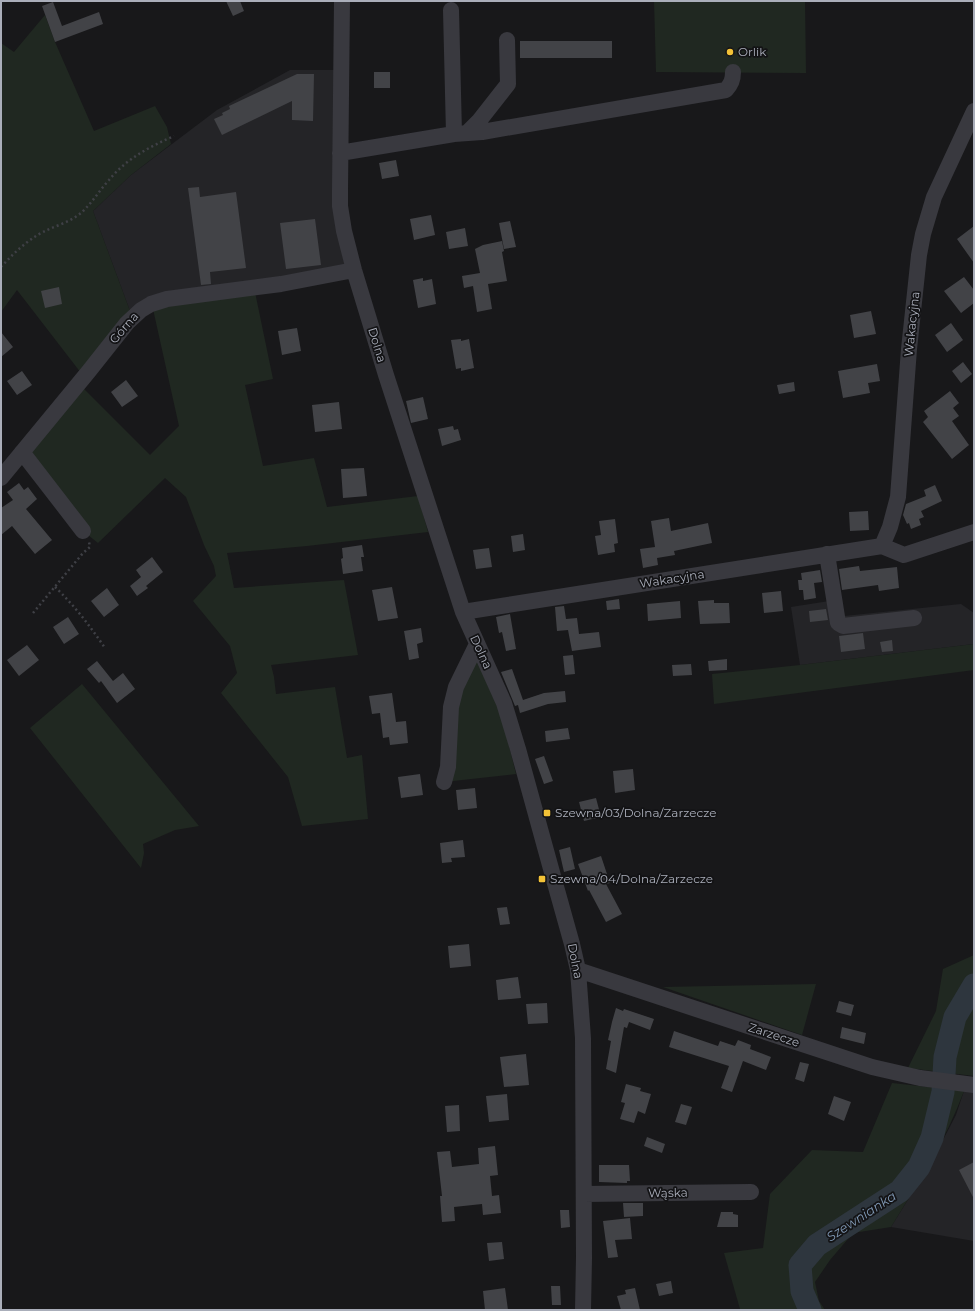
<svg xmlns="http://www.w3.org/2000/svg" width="975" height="1311" font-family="Montserrat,sans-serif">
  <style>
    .built { fill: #242427 }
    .green { fill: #202821 }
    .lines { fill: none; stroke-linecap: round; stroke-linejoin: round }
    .river { stroke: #2e363e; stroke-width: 23 }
    .building { fill: #424347 }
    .path { stroke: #3f4046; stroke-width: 2.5; stroke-dasharray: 2 3; stroke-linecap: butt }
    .minor { stroke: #39393f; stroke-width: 16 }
    .poi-dot { fill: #f3c237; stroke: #131315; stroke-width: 1.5 }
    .labels { text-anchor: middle; stroke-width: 3.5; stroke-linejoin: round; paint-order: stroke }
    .poi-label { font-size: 12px; fill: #aaaeba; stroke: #131315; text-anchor: start }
    .street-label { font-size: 12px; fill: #aaaeba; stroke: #131315 }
    .water-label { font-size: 13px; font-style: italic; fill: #8199b5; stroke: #131315 }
  </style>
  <rect width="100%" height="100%" fill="#18181a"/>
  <!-- built -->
  <path class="built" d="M290,70h45l11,197 -216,44 -37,-100 38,-36 86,-65z
    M842,599l2,17 117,-12 13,9v31l-174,21 -9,-58z
    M964,1091l10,1v149l-83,-14 41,-66 24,-46z"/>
  <!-- green -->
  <path class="green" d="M654,1h151l1,72 -150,-1z
    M45,15l10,27 39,89 61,-25 12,21 4,17 -40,31 -38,36 37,100 -49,62 -64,-83 -16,22v-269l13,9z
    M255,292l18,87 -28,6 18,81 51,-8 13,49 91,-11 10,36 -121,14 -80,7 7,35 110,-8 14,75 -87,10 3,12 2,17 59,-7 12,71 15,-3 6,64 -66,7 -14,-49 -67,-84 16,-20 -7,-27 -37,-45 23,-25 -2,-10 -10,-21 -18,-48 -21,-19 -67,65 -15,-12 -58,-74 58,-69 67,67 29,-29 -26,-117z
    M974,644v26l-260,34 -2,-30 88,-9z
    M473,652l29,65 14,57 -72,8 4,-36z
    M82,684l117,142 -24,4 -32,14 1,9 -3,15 -111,-140z
    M974,955v121l-66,-8 28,-57 7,-42z
    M816,984l-14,51 -139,-48z
    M892,1083l72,8c-18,49 -46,92 -73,136l-38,6 -23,27 -15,22 4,19 6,9 -85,-1 -16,-56 39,-5 7,-54 42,-44 51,2z"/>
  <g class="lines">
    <!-- river -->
    <path class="river" d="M810,1310l-8,-19 -2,-26 17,-20 83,-54 19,-24 13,-29 11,-46 2,-35 10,-40 19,-32"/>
  </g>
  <!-- building -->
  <path class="building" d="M226,1h14l4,10 -11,5z
    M53,2l9,24 37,-14 4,12 -48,18 -13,-36z
    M520,41h92v17h-92z
    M374,72h16v16h-16z
    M297,74h17l-1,47 -21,-1v-19l-70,34 -8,-16 9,-4 -1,-2 8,-4 -1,-3z
    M396,160l3,16 -17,3 -3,-16z
    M199,187l1,10 36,-5 10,76 -36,4 1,12 -10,1 -13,-97z
    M431,215l4,20 -21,5 -4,-21z
    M315,219l6,46 -35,4 -6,-46z
    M510,221l6,26 -12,2 -5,-26z
    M974,226v37l-17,-24z
    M465,228l3,18 -19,3 -3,-17z
    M502,241l2,10 -2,1 5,29 -19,3 4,25 -15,3 -4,-26 -9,2 -2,-12 18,-3 -5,-24 8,-4z
    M964,277l10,13v13l-13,10 -17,-22z
    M423,278v3l9,-2 4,25 -18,4 -5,-28z
    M59,287l3,17 -17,4 -4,-17z
    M871,311l5,23 -22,4 -4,-23z
    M951,323l12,17 -16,12 -12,-17z
    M297,328l4,23 -19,4 -4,-24z
    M1,332l12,15 -12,10z
    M461,339v2l8,-2 5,29 -13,3v-3l-5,1 -5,-29z
    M963,362l9,12 -11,9 -9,-12z
    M877,364l3,17 -12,2 2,10 -27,5 -5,-27z
    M22,371l10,14 -15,10 -10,-14z
    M126,380l12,16 -16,11 -11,-15z
    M794,382l1,9 -16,3 -2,-9z
    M950,391l9,12 -6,5 6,8 -7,5 17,24 -17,14 -29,-37 5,-5 -4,-6z
    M423,397l5,22 -17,4 -5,-22z
    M339,402l3,27 -27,3 -3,-27z
    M453,426l1,4 4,-1 3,11 -19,6 -4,-17z
    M364,468l3,28 -24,2 -2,-29z
    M19,483l5,7 4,-3 9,12 -11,10 26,31 -17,14 -23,-28 -11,9v-27l12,-8 -6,-8z
    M935,485l7,16 -21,10 3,6 -5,2 2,6 -10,4 -2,-6 -2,1 -4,-9 3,-11 20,-8 -2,-6z
    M868,511l1,19 -19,1 -1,-19z
    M669,518l2,13 37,-8 4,20 -38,8 1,4 -18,3 1,7 -15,3 -3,-19 15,-2 -4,-26z
    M615,519l3,24 -4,1 1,8 -17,3 -3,-19 6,-1 -2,-14z
    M523,534l2,16 -12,2 -2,-16z
    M362,545l2,12h-3l2,14 -20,3 -2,-15 2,-1 -1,-10z
    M489,548l3,19 -16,2 -3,-19z
    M152,557l11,15 -17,14 2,2 -11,8 -7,-10 11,-9 -5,-7z
    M859,566l1,5 37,-4 2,21 -20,3 -1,-6 -36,5 -3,-21z
    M820,570l2,12 -8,1 2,15 -12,2 -1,-10h-4l-1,-10h4l-1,-7z
    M392,587l6,31 -20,3 -6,-31z
    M107,588l12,17 -15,12 -13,-16z
    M781,591l2,20 -19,2 -2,-20z
    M619,599l1,10 -13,1 -1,-9z
    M714,600v3h15l1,20 -30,1 -2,-23z
    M680,601l1,17 -33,3 -1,-17z
    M564,606l2,13 11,-1 2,16 20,-2 2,15 -29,4 -4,-21 -11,1 -2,-24z
    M826,609l2,11 -18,2 -1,-11z
    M510,614l6,35 -10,2 -4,-19 -3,1 -3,-16z
    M68,617l11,17 -15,10 -11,-17z
    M421,628l2,14 -6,2 2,14 -10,2 -5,-29z
    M863,633l2,16 -24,3 -2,-16z
    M892,640l1,11 -11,1 -2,-10z
    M27,645l12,15 -20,16 -12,-16z
    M573,655l2,19 -10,1 -2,-19z
    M727,659v11l-18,1 -1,-10z
    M97,661l16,20 10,-8 12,16 -18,14 -16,-22 -2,2 -12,-14z
    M691,664l1,11 -19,1 -1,-11z
    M512,669l11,31 21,-7 21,-2 1,11 -18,2 -28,9 -2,-8 -3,1 -14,-34z
    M392,693l4,29 10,-1 2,22 -18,2 -1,-8 -6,1 -3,-25 -8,1 -3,-18z
    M568,728l2,11 -24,3 -1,-11z
    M544,756l9,25 -9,3 -9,-25z
    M633,769l2,21 -20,3 -2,-22z
    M420,774l3,21 -22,3 -3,-21z
    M475,788l2,20 -19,2 -2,-20z
    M596,798l5,19 -17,4 -5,-19z
    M463,840l2,17 -14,1 1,4 -10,1 -2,-20z
    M570,847l5,22 -11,3 -5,-22z
    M601,856l9,27 -4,1 16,30 -16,8 -17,-32 -1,1 -10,-27z
    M507,907l3,17 -10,1 -3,-17z
    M469,944l2,22 -21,2 -2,-22z
    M518,977l3,21 -23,2 -2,-20z
    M839,1001l15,4 -3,11 -15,-4z
    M547,1003l1,20 -20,1 -2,-20z
    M616,1008l7,3 1,-2 30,10 -4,11 -21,-8 -2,6 -3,-1 -8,46 -10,-4 5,-28 -3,-1 4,-18z
    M842,1027l24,6 -2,11 -24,-6z
    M674,1031l44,15 2,-5 15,5 3,-6 13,5 -1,4 21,8 -5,13 -23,-9 -11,31 -11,-4 8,-22 -60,-19z
    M526,1054l3,31 -25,2 -4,-30z
    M800,1062l9,2 -5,18 -9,-3z
    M626,1084l15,4 -1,3 11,3 -6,20 -7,-3 -4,12 -14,-4 5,-16 -4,-1z
    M507,1094l2,26 -20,2 -3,-26z
    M834,1096l17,6 -7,19 -16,-7z
    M681,1104l11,3 -6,18 -11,-3z
    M459,1105l1,26 -13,1 -2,-26z
    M647,1137l18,7 -3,9 -18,-7z
    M495,1146l3,29 -8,1 2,20 7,-1 2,18 -18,2 -1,-11 -28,3 1,14 -13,1 -2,-26h2l-5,-44 13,-1 2,16 27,-3 -1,-16z
    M974,1162v37l-15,-29z
    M599,1165h30l1,16h-3v2l-28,-1z
    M623,1203h20v13l-19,1z
    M560,1210h9l1,17 -9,1z
    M721,1212h12v2l5,1v12h-21z
    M630,1218l2,21 -17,1 3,17 -10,1 -5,-37z
    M502,1242l2,17 -15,2 -2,-18z
    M671,1281l2,12 -14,3 -3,-12z
    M551,1286h9l1,19h-9z
    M505,1288l3,22h-23l-2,-19z
    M635,1288l5,22h-19l-4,-14 9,-2 -1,-4z"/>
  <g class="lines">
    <!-- path -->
    <path class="path" d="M1,267c13,-14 25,-26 42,-35 12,-6 27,-10 38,-19 11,-10 18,-22 28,-33 17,-21 40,-33 65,-44
      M55,587c19,18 35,39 50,61
      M33,613l50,-60 7,-6 -1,-5"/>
    <!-- minor -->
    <path class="minor" d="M342,1l-2,189v16l4,25 10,39 32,105 77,237 41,91 14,46 35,127 19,68 6,26 5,68 1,220 -1,52
      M468,132l11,-11 29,-37 -1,-44
      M454,134l28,-2 244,-42c5,-6 7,-10 7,-18
      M340,153l114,-19 -3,-124
      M22,452l61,79
      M1,478l88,-107 38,-48 14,-13 10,-6 16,-5 114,-15 73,-14
      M882,546l22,9 70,-23
      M827,554l11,69 5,3 71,-8
      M463,612l419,-66 8,-19 8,-30 11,-148 10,-94 4,-21 11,-37 40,-86
      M444,782l4,-15 3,-60 5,-20 21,-43
      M578,970l294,97 48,11 54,7
      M584,1194l167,-2"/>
  </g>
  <!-- markers -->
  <g class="poi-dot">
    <circle cx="730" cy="52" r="4"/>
    <rect x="543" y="809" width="8" height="8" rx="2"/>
    <rect x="538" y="875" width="8" height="8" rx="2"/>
  </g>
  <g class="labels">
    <!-- poi labels -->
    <g class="poi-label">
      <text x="738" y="56">Orlik</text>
      <text x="555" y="817">Szewna/03/Dolna/Zarzecze</text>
      <text x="550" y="883">Szewna/04/Dolna/Zarzecze</text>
    </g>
    <!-- street labels -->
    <g class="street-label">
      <text transform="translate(912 324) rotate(-84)" y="4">Wakacyjna</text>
      <text transform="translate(124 328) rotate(-49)" y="4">Górna</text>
      <text transform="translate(377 345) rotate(73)" y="4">Dolna</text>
      <text transform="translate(672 579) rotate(-9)" y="4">Wakacyjna</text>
      <text transform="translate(481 652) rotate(65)" y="4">Dolna</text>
      <text transform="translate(575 961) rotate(79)" y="4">Dolna</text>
      <text transform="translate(774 1035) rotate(18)" y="4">Zarzecze</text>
      <text transform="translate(668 1193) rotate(-1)" y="4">Wąska</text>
    </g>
    <!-- water labels -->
    <g class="water-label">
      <text transform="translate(861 1216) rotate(-33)" y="5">Szewnianka</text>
    </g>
  </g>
  <!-- border -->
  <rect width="975" height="1311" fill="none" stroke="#aaaeba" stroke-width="4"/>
</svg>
